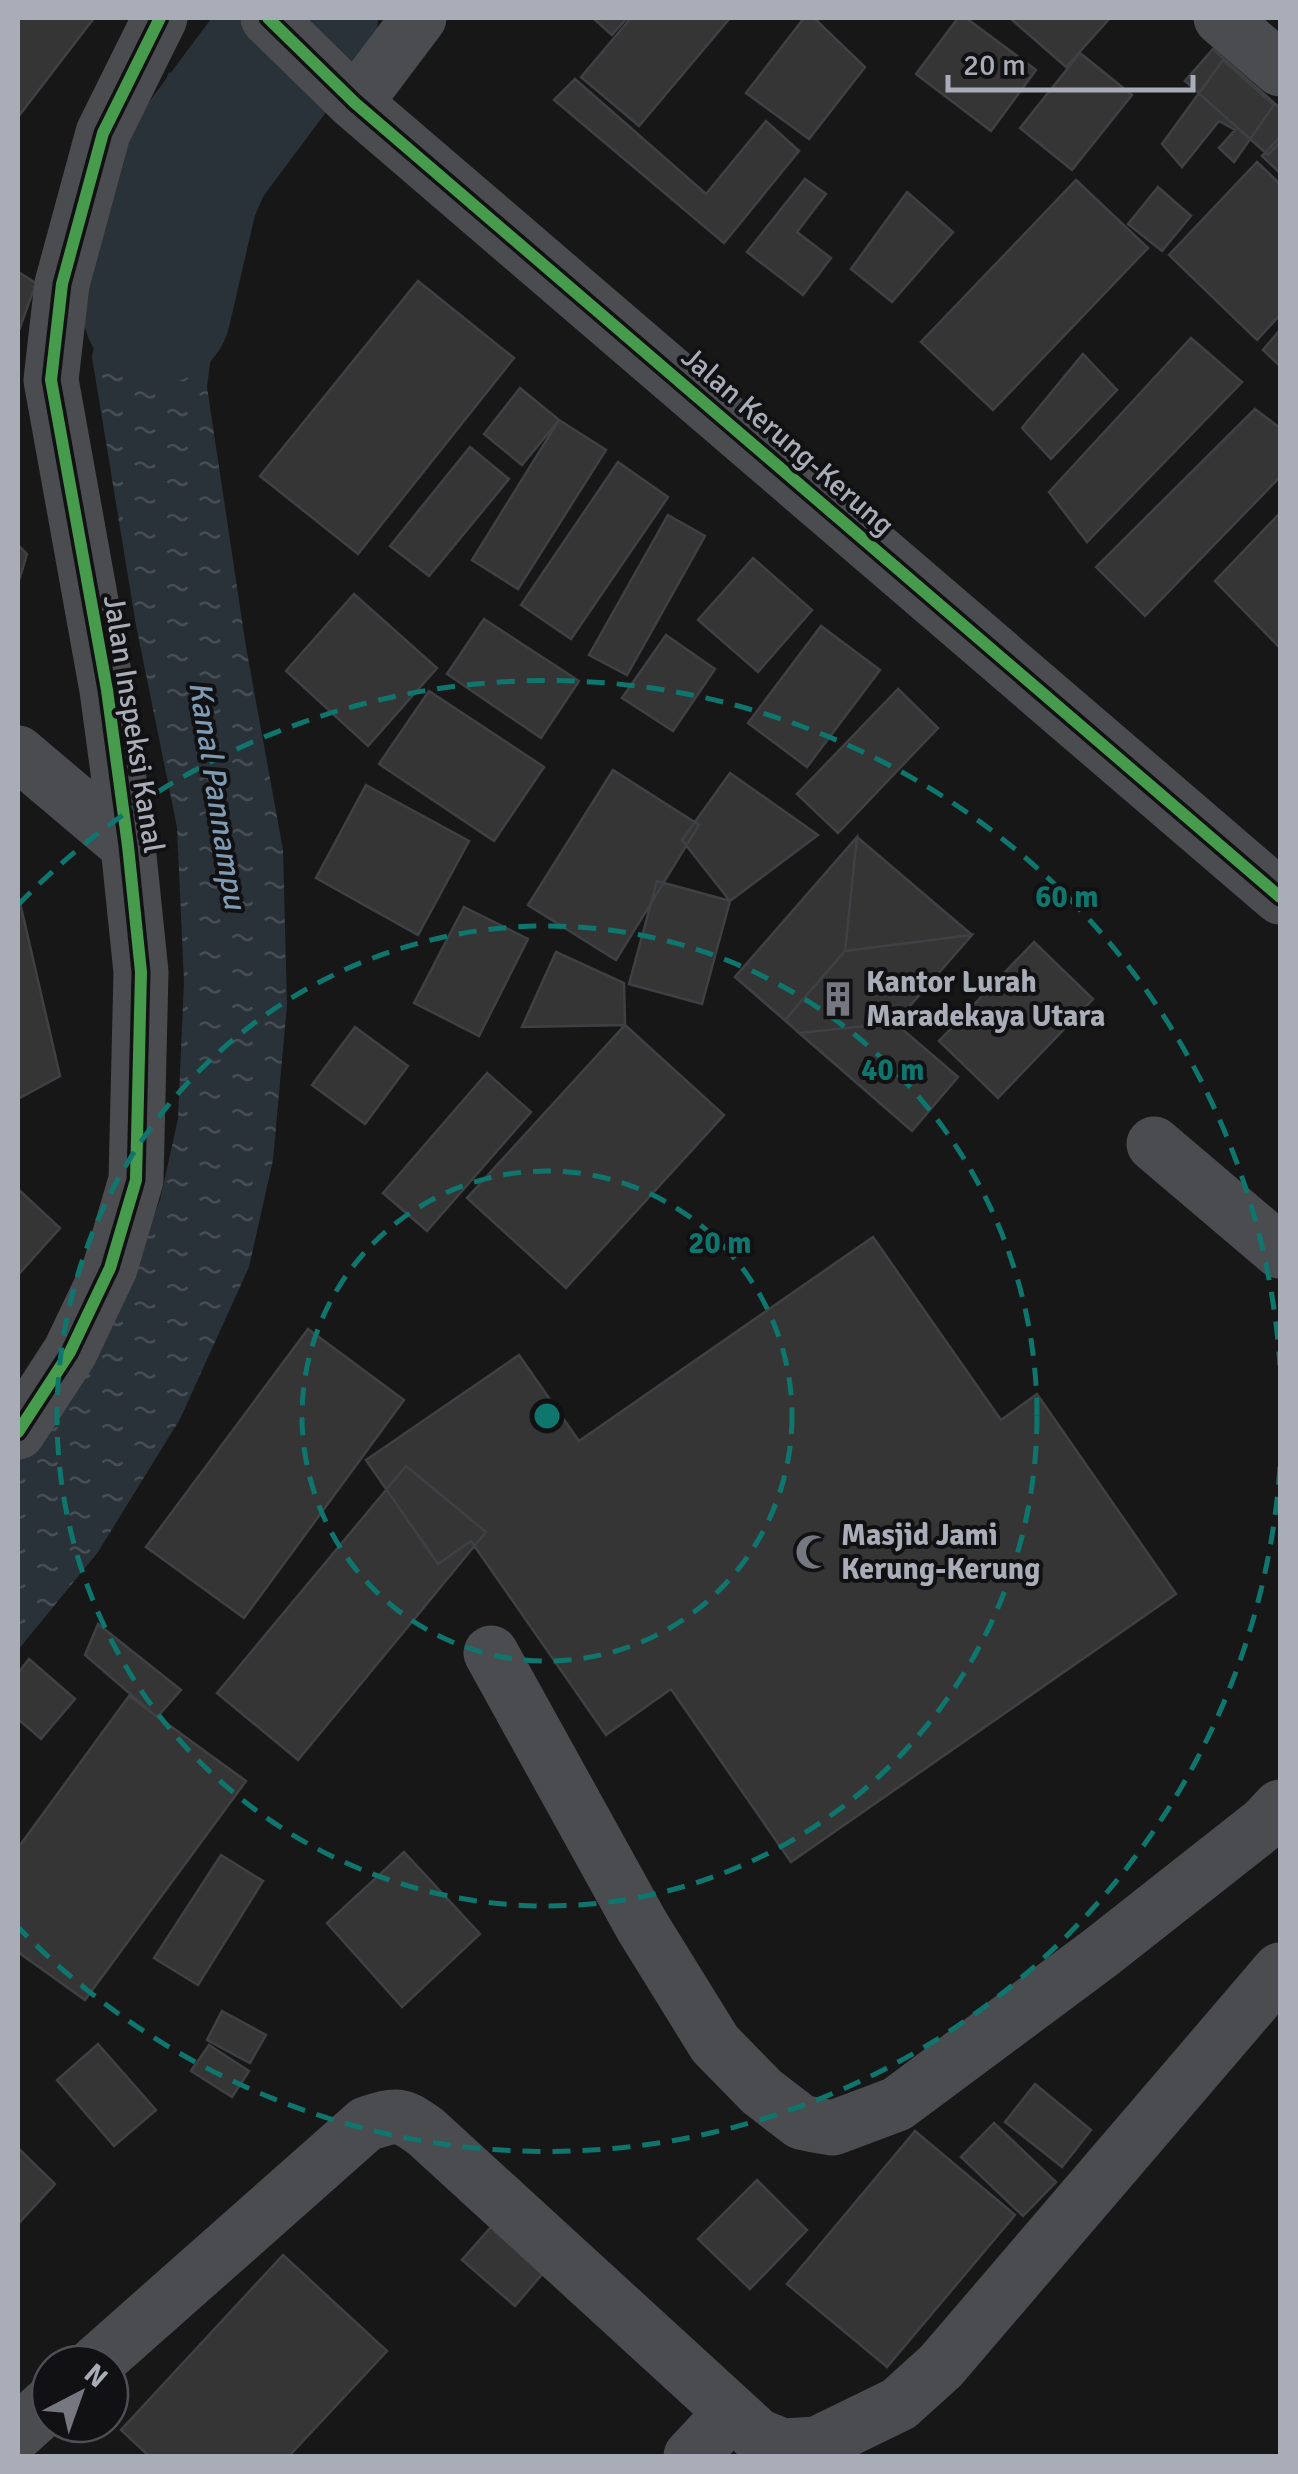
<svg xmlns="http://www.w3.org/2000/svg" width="1298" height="2474" font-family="Signika,sans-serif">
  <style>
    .water { fill: url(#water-ripples) }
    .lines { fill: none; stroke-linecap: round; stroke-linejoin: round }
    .river { stroke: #2a3239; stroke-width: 148 }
    .building { fill: #353536; stroke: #3f4043; stroke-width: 2.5 }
    .minor { stroke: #4b4c50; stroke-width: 55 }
    .cycleway-casing { stroke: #111113; stroke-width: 19 }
    .cycleway { stroke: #469c4c; stroke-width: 12 }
    .ring { fill: none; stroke: #0f766e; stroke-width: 5; stroke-dasharray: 18 12 }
    .labels { text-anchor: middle; stroke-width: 8; stroke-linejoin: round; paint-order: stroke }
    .street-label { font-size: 30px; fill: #a8adb8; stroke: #111113 }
    .poi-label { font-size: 30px; font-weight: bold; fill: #a8adb8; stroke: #111113; text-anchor: start }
    .water-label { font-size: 32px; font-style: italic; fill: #7f9bb3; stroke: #111113 }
    .centre { fill: #0f766e; stroke: #111113; stroke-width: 5 }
    .ring-label { font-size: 30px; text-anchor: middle; font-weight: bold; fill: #0f766e; stroke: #111113; stroke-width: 8; stroke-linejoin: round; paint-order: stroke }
  </style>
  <defs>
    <pattern id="water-ripples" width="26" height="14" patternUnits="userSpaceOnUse" patternTransform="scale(2.5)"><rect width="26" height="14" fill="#2a3239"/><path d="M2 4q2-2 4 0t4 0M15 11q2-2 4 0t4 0" fill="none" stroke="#464d54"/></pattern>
  </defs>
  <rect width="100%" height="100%" fill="#171717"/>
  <!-- water -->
  <path class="water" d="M169,72l107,95 -58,134 -11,86 39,260 37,203 4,155 -14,155 -24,107 -69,152 -82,133 -80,98v-199l104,-163 38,-88 18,-81 6,-138 -7,-154 -41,-202 -44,-268 30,-171z"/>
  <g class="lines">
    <!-- river -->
    <path class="river" d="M157,310l32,-138 115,-154"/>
  </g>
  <!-- building -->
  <path class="building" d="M18,18h76l-76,99z
    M593,18h34l-15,17z
    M631,18h99l-91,108 -58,-49z
    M804,18h10l51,49 -56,72 -63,-46z
    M958,18h8l70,52 -45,61 -75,-57z
    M1010,18h100l-44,49z
    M1213,49l67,59v34l-12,13 -83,-74z
    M1080,53l52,42 -60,75 -52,-42z
    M1223,60l51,45 -40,57 -15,-14 16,-18 -16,-9 -37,46 -20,-23z
    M575,79l131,115 60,-73 33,30 -75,92 -170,-143z
    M1280,137v36l-18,-17z
    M1257,162l23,22v131l-23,25 -88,-85z
    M805,179l21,15 -29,38 34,26 -28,37 -56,-43z
    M1076,180l72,68 -155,162 -72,-68z
    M1158,187l33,29 -29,35 -34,-27z
    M907,192l46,40 -61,70 -41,-33z
    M18,272l18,11 -18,50z
    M418,281l96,77 -156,196 -98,-78z
    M1280,330v36l-17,-16z
    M1191,338l51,44 -155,160 -38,-50z
    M1083,354l34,36 -66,69 -29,-31z
    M520,388l39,32 -37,45 -38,-31z
    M1255,409l25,19v49l-135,139 -49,-49z
    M559,420l47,30 -88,139 -46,-29z
    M470,447l39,32 -80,97 -39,-30z
    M618,462l50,35 -97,142 -50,-34z
    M1280,513v135l-65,-67z
    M668,515l37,21 -78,139 -38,-20z
    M18,545l9,9 -9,30z
    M753,558l59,52 -54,62 -60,-52z
    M354,594l83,74 -69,78 -82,-75z
    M484,619l95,62 -38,57 -94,-64z
    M821,626l59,44 -73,97 -59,-44z
    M666,635l49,34 -42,62 -51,-33z
    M898,689l40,39 -100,105 -41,-39z
    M429,691l115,76 -50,74 -115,-77z
    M613,770l86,55 -83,135 -88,-55z
    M730,773l88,62 -88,66 -48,-61z
    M366,785l103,56 -51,94 -102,-57z
    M857,837l115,98 -77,88 63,54 -46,54 -177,-154z
    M857,837l-12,114 -60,69 -50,-43z
    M657,881l73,20 -28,103 -73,-20z
    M18,894l42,182 -42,23z
    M464,907l64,32 -49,97 -65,-33z
    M972,935l-77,88 -96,10 -14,-13 60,-69z
    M1034,942l59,57 -95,99 -59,-57z
    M556,952l68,31 1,42 -103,2z
    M895,1023l63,54 -46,54 -113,-98z
    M625,1025l99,90 -158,173 -99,-90z
    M355,1027l53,39 -43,58 -53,-39z
    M487,1073l44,39 -104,119 -44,-38z
    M18,1189l42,39 -42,47z
    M873,1237l128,183 36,-26 139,200 -385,268 -120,-173 -65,46 -135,-194 -33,23 -72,-104 153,-105 60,86z
    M308,1329l96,71 -160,218 -98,-71z
    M406,1466l80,66 -188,228 -81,-67z
    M98,1624l83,66 -24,27 -72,-62z
    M29,1659l46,40 -34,40 -23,-20v-46z
    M129,1696l117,85 -161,219 -67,-48v-104z
    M404,1852l76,82 -78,73 -75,-84z
    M221,1855l42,26 -65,104 -44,-27z
    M222,2011l44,24 -16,28 -43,-23z
    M98,2044l58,66 -42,36 -57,-66z
    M209,2045l40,26 -17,26 -41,-26z
    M1035,2084l56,46 -29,37 -57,-45z
    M994,2123l62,59 -33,34 -62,-59z
    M915,2131l100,84 -128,152 -100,-83z
    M18,2148l37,36 -37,40z
    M757,2180l50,50 -57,59 -52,-50z
    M498,2219l52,46 -35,41 -53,-46z
    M283,2255l104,96 -98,105h-140l-28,-26z"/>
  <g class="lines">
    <!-- minor -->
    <path class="minor" d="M268,18l87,85 925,794
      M1221,18l59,51
      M355,103l64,-85
      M18,753l110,93
      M1154,1144l126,107
      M18,1432l52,-80 40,-84 26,-88 5,-208 -13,-126 -21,-156 -56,-310 11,-96 41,-151 57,-115
      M491,1653l151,273 73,118 47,48 39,30 14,3 18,3 64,-24 203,-151 165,-130 15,-16
      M95,2364l271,-240c31,-10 34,-11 60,8l332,304 25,10 34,-2 82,-40 42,-38 339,-396
      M18,2432l32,-29
      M691,2456l41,-44"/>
    <defs>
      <path id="cycleway" d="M268,18l87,85 925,794
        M18,1432l52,-80 40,-84 26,-88 5,-208 -13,-126 -21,-156 -56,-310 11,-96 41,-151 57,-115"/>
    </defs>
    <!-- cycleway casing -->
    <use href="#cycleway" class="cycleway-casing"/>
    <!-- cycleway -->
    <use href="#cycleway" class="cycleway"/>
  </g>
  <!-- distance rings -->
  <g class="ring">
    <circle cx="547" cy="1416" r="245"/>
    <circle cx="547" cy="1416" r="490"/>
    <path d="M1280 1467A735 735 0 0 1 18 1927M18 905A735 735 0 0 1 1280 1365"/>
  </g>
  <!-- icons -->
  <defs>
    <symbol id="building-bare" viewBox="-9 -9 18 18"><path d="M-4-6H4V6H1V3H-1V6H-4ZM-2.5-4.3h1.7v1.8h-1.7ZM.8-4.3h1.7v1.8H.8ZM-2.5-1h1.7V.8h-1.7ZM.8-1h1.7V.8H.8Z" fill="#757880" stroke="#111113" stroke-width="2.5" paint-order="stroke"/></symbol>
    <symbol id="mosque-bare" viewBox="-9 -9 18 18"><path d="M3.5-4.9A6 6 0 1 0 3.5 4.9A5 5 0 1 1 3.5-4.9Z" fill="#757880" stroke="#111113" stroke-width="2.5" paint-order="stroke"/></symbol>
  </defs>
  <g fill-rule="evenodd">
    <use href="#building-bare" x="813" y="974" width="50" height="50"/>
    <use href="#mosque-bare" x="788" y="1527" width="50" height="50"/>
  </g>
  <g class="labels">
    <!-- street labels -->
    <g class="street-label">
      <text transform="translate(788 441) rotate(41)" y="10">Jalan Kerung-Kerung</text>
      <text transform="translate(134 724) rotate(81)" y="10">Jalan Inspeksi Kanal</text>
    </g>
    <!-- poi labels -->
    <g class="poi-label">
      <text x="866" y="992">Kantor Lurah<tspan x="866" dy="34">Maradekaya Utara</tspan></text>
      <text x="841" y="1545">Masjid Jami<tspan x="841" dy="34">Kerung-Kerung</tspan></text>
    </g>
    <!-- water labels -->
    <g class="water-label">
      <text transform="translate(218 795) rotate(81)" y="11">Kanal Pannampu</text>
    </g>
  </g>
  <circle cx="547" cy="1416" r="15" class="centre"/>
  <g class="ring-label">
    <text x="1067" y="907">60 m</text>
    <text x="893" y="1080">40 m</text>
    <text x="720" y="1253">20 m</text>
  </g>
  <!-- border -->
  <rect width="1298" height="2474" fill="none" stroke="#a8adb8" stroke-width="40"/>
  <!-- north arrow -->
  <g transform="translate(80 2394) rotate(41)"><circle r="48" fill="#111113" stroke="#4d4f55" stroke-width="2.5"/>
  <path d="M0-8L18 38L0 25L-18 38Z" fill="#757880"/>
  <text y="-15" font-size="28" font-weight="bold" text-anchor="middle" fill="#a8adb8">N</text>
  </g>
  <!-- scale -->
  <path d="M948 75v15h245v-15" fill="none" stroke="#a8adb8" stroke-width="5"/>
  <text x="963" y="75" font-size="30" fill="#a8adb8" stroke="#111113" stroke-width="8" paint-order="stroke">20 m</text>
</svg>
